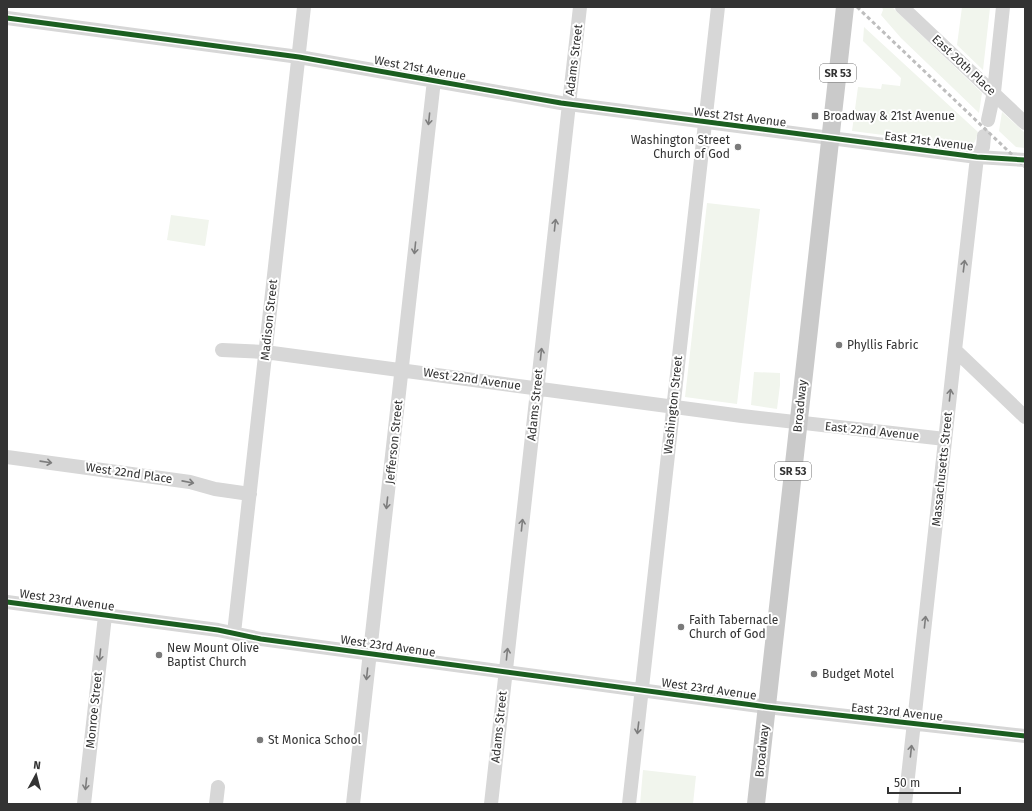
<svg xmlns="http://www.w3.org/2000/svg" width="1032" height="811" font-family="'Fira Sans',sans-serif">
  <style>
    .green { fill: #f1f5ed }
    .lines { fill: none; stroke-linecap: round; stroke-linejoin: round }
    .minor { stroke: #d7d7d7; stroke-width: 14 }
    .major { stroke: #cacaca; stroke-width: 18 }
    .rail { stroke: #bebebe; stroke-width: 3; stroke-dasharray: 4 3; stroke-linecap: butt }
    .cycleway-casing { stroke: #fff; stroke-width: 8 }
    .cycleway { stroke: #1b5e20; stroke-width: 5 }
    .oneway { stroke: #7d7d7d }
    .poi-dot { fill: #7a7a7a; stroke: #fff; stroke-width: 1.5 }
    .labels { text-anchor: middle; stroke-width: 4; stroke-linejoin: round; paint-order: stroke }
    .shield { fill: #fff; stroke: #707070; stroke-width: 1 }
    .shield-label { font-size: 11px; font-weight: bold; fill: #333 }
    .street-label { font-size: 12px; fill: #333; stroke: #fff }
    .poi-label { font-size: 12px; fill: #333; stroke: #fff; text-anchor: start }
  </style>
  <rect width="100%" height="100%" fill="#fff"/>
  <!-- green -->
  <path class="green" d="M882,7h10l90,86 -3,20 -78,-75 -20,-23 2,-5z
    M962,7l28,1 -7,62 -26,-25z
    M864,27l114,105c-2,6 -2,12 -9,14l-117,-15 6,-44 23,2 1,-5 18,2 1,-8 -38,-37z
    M1002,112l23,21v15l-9,-1 -17,-16z
    M707,203l53,6 -23,195 -52,-7z
    M171,215l38,5 -4,26 -38,-6z
    M754,372l26,1v12l-3,24 -26,-4z
    M643,770l53,6 -3,28h-53z"/>
  <g class="lines">
    <!-- minor -->
    <path class="minor" d="M902,7l123,116
      M7,18l292,39 262,46 416,54 48,3
      M988,120l6,-28 9,-85
      M222,350l43,2 477,64 203,23
      M955,350l70,67
      M7,457l183,25 25,7 35,5
      M7,602l211,28 43,9 506,68 258,29
      M234,633l70,-626
      M84,804l21,-188
      M216,804l2,-17
      M353,804l81,-724
      M491,804l78,-700 11,-97
      M629,804l89,-797
      M905,804l50,-454 22,-193 6,-10 1,-11"/>
    <!-- major -->
    <path class="major" d="M756,804l89,-797"/>
    <!-- rail -->
    <path class="rail" d="M857,7l168,160"/>
    <defs>
      <path id="cycleway" d="M7,18l292,39 262,46 416,54 48,3
        M7,602l211,28 43,9 506,68 258,29"/>
    </defs>
    <!-- cycleway casing -->
    <use href="#cycleway" class="cycleway-casing"/>
    <!-- cycleway -->
    <use href="#cycleway" class="cycleway"/>
  </g>
  <!-- one-way arrows -->
  <defs><path id="oneway-shaft" d="M-6 0H5M1.5-3L5.5 0L1.5 3" fill="none" stroke-width="1.6" stroke-linecap="round" stroke-linejoin="round"/></defs>
  <g class="oneway">
    <use href="#oneway-shaft" transform="translate(429 119) rotate(96)"/>
    <use href="#oneway-shaft" transform="translate(555 225) rotate(-84)"/>
    <use href="#oneway-shaft" transform="translate(415 248) rotate(96)"/>
    <use href="#oneway-shaft" transform="translate(964 266) rotate(-83)"/>
    <use href="#oneway-shaft" transform="translate(541 354) rotate(-84)"/>
    <use href="#oneway-shaft" transform="translate(950 395) rotate(-84)"/>
    <use href="#oneway-shaft" transform="translate(46 462) rotate(8)"/>
    <use href="#oneway-shaft" transform="translate(188 482) rotate(11)"/>
    <use href="#oneway-shaft" transform="translate(387 503) rotate(96)"/>
    <use href="#oneway-shaft" transform="translate(522 525) rotate(-84)"/>
    <use href="#oneway-shaft" transform="translate(925 622) rotate(-84)"/>
    <use href="#oneway-shaft" transform="translate(507 654) rotate(-84)"/>
    <use href="#oneway-shaft" transform="translate(100 655) rotate(96)"/>
    <use href="#oneway-shaft" transform="translate(367 674) rotate(96)"/>
    <use href="#oneway-shaft" transform="translate(638 728) rotate(97)"/>
    <use href="#oneway-shaft" transform="translate(911 751) rotate(-84)"/>
    <use href="#oneway-shaft" transform="translate(86 784) rotate(96)"/>
  </g>
  <!-- markers -->
  <g class="poi-dot">
    <rect x="811" y="112" width="8" height="8" rx="2"/>
    <circle cx="738" cy="147" r="4"/>
    <circle cx="839" cy="345" r="4"/>
    <circle cx="681" cy="627" r="4"/>
    <circle cx="159" cy="655" r="4"/>
    <circle cx="814" cy="674" r="4"/>
    <circle cx="260" cy="740" r="4"/>
  </g>
  <g class="labels">
    <!-- shield labels -->
    <g class="shield">
      <rect x="820" y="64" width="36" height="18" rx="3"/>
      <rect x="775" y="462" width="36" height="18" rx="3"/>
    </g>
    <g class="shield-label">
      <text x="838" y="77">SR 53</text>
      <text x="793" y="475">SR 53</text>
    </g>
    <!-- street labels -->
    <g class="street-label">
      <text transform="translate(574 60) rotate(-83)" y="4">Adams Street</text>
      <text transform="translate(964 65) rotate(43)" y="4">East 20th Place</text>
      <text transform="translate(420 68) rotate(10)" y="4">West 21st Avenue</text>
      <text transform="translate(740 117) rotate(7)" y="4">West 21st Avenue</text>
      <text transform="translate(929 141) rotate(7)" y="4">East 21st Avenue</text>
      <text transform="translate(269 320) rotate(-84)" y="4">Madison Street</text>
      <text transform="translate(472 379) rotate(8)" y="4">West 22nd Avenue</text>
      <text transform="translate(535 405) rotate(-84)" y="4">Adams Street</text>
      <text transform="translate(673 405) rotate(-84)" y="4">Washington Street</text>
      <text transform="translate(800 406) rotate(-84)" y="4">Broadway</text>
      <text transform="translate(872 431) rotate(6)" y="4">East 22nd Avenue</text>
      <text transform="translate(394 442) rotate(-84)" y="4">Jefferson Street</text>
      <text transform="translate(942 469) rotate(-84)" y="4">Massachusetts Street</text>
      <text transform="translate(129 473) rotate(8)" y="4">West 22nd Place</text>
      <text transform="translate(67 600) rotate(8)" y="4">West 23rd Avenue</text>
      <text transform="translate(388 646) rotate(8)" y="4">West 23rd Avenue</text>
      <text transform="translate(709 689) rotate(8)" y="4">West 23rd Avenue</text>
      <text transform="translate(94 710) rotate(-84)" y="4">Monroe Street</text>
      <text transform="translate(897 712) rotate(6)" y="4">East 23rd Avenue</text>
      <text transform="translate(499 727) rotate(-84)" y="4">Adams Street</text>
      <text transform="translate(762 751) rotate(-84)" y="4">Broadway</text>
    </g>
    <!-- poi labels -->
    <g class="poi-label">
      <text x="823" y="120">Broadway &amp; 21st Avenue</text>
      <text x="730" y="144" text-anchor="end">Washington Street<tspan x="730" dy="14">Church of God</tspan></text>
      <text x="847" y="349">Phyllis Fabric</text>
      <text x="689" y="624">Faith Tabernacle<tspan x="689" dy="14">Church of God</tspan></text>
      <text x="167" y="652">New Mount Olive<tspan x="167" dy="14">Baptist Church</tspan></text>
      <text x="822" y="678">Budget Motel</text>
      <text x="268" y="744">St Monica School</text>
    </g>
  </g>
  <!-- border -->
  <rect width="1032" height="811" fill="none" stroke="#333333" stroke-width="16"/>
  <!-- north arrow -->
  <g transform="translate(36 775) rotate(7)" stroke="#ffffff" stroke-width="3" paint-order="stroke">
  <path d="M0-3L7 15L0 10L-7 15Z" fill="#333333"/>
  <text y="-6" font-size="11" font-weight="bold" text-anchor="middle" fill="#333333">N</text>
  </g>
  <!-- scale -->
  <path d="M888 787v6h72v-6" fill="none" stroke="#333333" stroke-width="2"/>
  <text x="894" y="787" font-size="12" fill="#333333" stroke="#ffffff" stroke-width="3" paint-order="stroke">50 m</text>
</svg>
